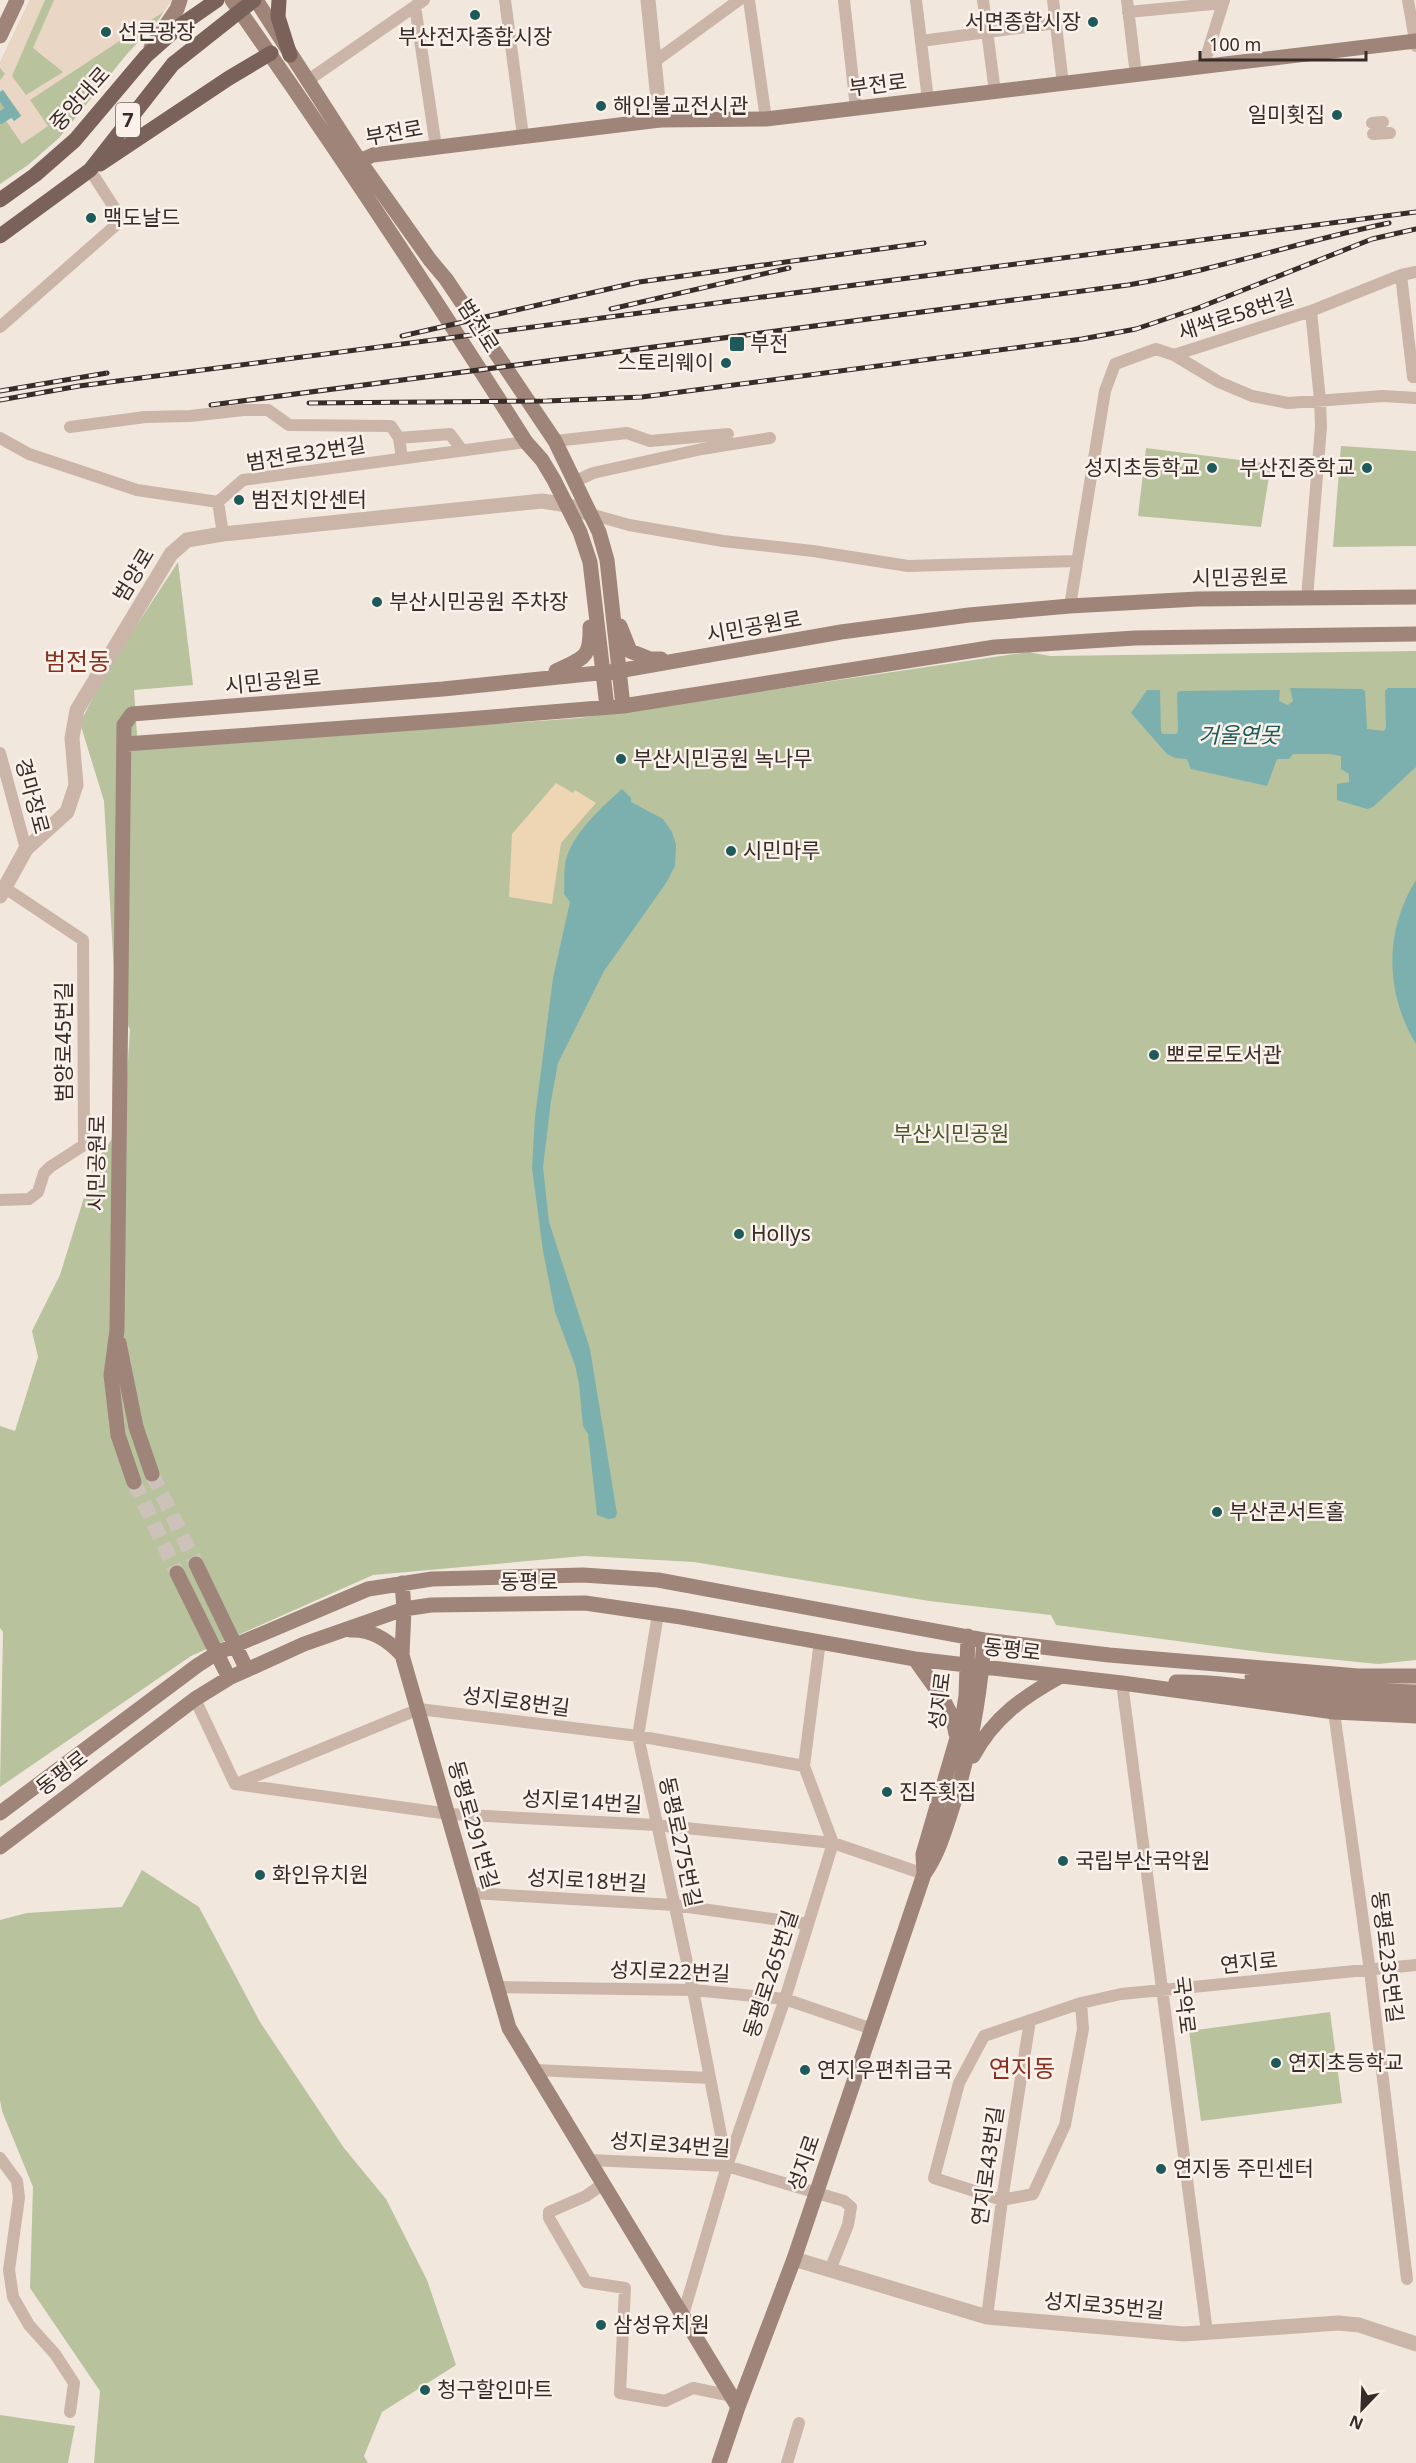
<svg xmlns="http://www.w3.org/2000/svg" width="1416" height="2463" font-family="'Noto Sans','Noto Sans KR',sans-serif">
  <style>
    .green { fill: #b8c29d }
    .sand { fill: #eed5b4 }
    .plaza { fill: #ead6c4 }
    .water { fill: #7cb0ae }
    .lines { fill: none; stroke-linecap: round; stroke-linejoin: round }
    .canal { stroke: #7cb0ae; stroke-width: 12 }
    .secondary-tunnel { stroke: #cdc2b9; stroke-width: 15; stroke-dasharray: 15 8; stroke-linecap: butt }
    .minor { stroke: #cbb5a9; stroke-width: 12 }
    .tertiary { stroke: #cbb5a9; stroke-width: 15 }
    .secondary { stroke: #9f847a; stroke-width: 15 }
    .primary { stroke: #7a625a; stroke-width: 15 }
    .rail-casing { stroke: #382c29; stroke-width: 5 }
    .rail { stroke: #faf1ea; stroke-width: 3; stroke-dasharray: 9; stroke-linecap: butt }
    .poi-dot { fill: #1e5a59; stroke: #faf1ea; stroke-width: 2 }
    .labels { text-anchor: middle; stroke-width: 5; stroke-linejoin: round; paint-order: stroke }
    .shield { fill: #faf1ea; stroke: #726763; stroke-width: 1.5 }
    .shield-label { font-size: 20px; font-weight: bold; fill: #382c29 }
    .poi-label { font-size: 21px; fill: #382c29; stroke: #faf1ea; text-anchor: start }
    .street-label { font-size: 21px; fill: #382c29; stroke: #faf1ea }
    .park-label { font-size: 21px; fill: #4a562c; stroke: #faf1ea }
    .water-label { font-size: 22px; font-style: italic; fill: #1e5a59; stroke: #faf1ea }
    .quarter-label { font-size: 24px; fill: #873121; stroke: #faf1ea }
  </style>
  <rect width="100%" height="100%" fill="#f2e7dd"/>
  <!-- green -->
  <path class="green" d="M30,0h141l-13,21 -31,33 -68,84 -31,27 -28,19v-121z
    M1341,446l75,5v95l-83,1z
    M1146,448l125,16 -10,63 -123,-11z
    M178,562l15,123 -59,5 4,60 441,-32 450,-66 21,4 366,-5v1009l-38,4 -110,-11 -212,-28 -5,-10 -122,-14 -235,-39 -110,-6 -211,19 -182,81 -191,131 3,-155 -3,-4v-202l15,5 23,-74 -6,-26 28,-56 35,-113 29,-39 6,-94 -14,-23 -12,-205 -24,-78 26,-51z
    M142,1870l57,37 61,115 84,126 42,51 41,81 29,85 -74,47 -18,44 4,7h-274l6,-72 -70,-103 3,-101 -31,-76 -2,-11v-180l27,-7 95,-6z
    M1330,2012l12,91 -141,18 -12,-90z
    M0,2415l75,11 -7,37h-68z"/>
  <!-- sand -->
  <path class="sand" d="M556,783l17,10 2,-3 21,13 -35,40 -9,61 -43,-7 3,-63z"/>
  <!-- plaza -->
  <path class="plaza" d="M30,0h15l-33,76 14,19 37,-23 -30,-24 21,-48h117l-6,11 -135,89 18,26 -26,18 -18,-26 5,-3 5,6 7,-6 -18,-25 -3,2v-12l5,-6 -5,-6v-5z"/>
  <!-- water -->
  <path class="water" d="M3,90l18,26 -7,5 -14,-19v-10z
    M1290,688l72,1 3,2 2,38 17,2 2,-3 -1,-37 3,-3h28v79l-43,40 -6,2 -30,-9v-16l12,-2v-8l-8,-5v-13l-11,-2h-37l-4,5h-12l-10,27 -76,-17 -4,-10 -12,-1 -8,-4 -36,-41 16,-23h13l1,42 2,2h13l2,-2 -1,-39 3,-2 100,-1 -1,11 9,4 5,-4z
    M622,789l9,9v4l32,17 9,13 4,13 -1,21 -9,17 -62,88 -46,92 -7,38 -8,66 6,55 41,127 27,165 -2,4 -7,1 -11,-4 -9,-81 -5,-8 -4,-42 -4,-19 -20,-53 -12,-61 -11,-83 3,-51 18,-139 17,-76 -6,-8c1,-12 -1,-27 3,-38 10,-27 35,-49 55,-67z
    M1416,880v164c-31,-51 -32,-113 0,-164z"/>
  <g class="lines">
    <!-- canal -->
    <path class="canal" d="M0,118l8,-5"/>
    <!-- secondary-tunnel -->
    <path class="secondary-tunnel" d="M152,1474l44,90
      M134,1482l43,91"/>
    <!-- minor -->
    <path class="minor" d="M505,0l18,136
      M749,0l17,119
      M844,0l12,108
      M916,0l12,100
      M983,0l12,92
      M1053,0l10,84
      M1127,0l9,75
      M1408,0l8,46
      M415,6l21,141
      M1128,12l95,-9
      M921,41l135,-18
      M654,62l85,-62
      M1203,67l21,-67
      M307,81l117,-81
      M1372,123l11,-1
      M1373,134l17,-1
      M1401,275l12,102h3
      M0,327l116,-102 2,-7 -1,-6 -27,-42
      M1174,355l137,-44 90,-36 15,-3
      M70,427l75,-10 45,-1 54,-6h24l21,15 102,1 8,12
      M0,438l29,16 108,36 81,12 25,-22 283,-38
      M555,441l72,-8 23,8 78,-7
      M402,458l-3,-20 51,-4 12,16
      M576,481l17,-8 109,-24 68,-11
      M218,502l5,32
      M590,514l39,11 94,16 90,10 95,15 169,-5
      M1307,598l14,-171 -1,-27 -9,-89
      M1070,606l35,-215 10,-27 41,-15 18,6 45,27 33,14 36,7 95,-7 33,2
      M0,753l26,96
      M0,1200l29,-1 9,-7 6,-19 6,-6 34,-22 -1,-205 -78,-52
      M658,1614l-20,122 55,254 34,176
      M1122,1683l85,649
      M195,1699l40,85
      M1334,1712l36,259 37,308
      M235,1784l214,30 207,11 177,18 91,31
      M236,1784l183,-75 219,27 166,30
      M471,1893l203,12 134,19
      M497,1987l196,3 92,9 87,30
      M1081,2003l2,26 -18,96 -32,69 -31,6 -68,-22 25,-95 25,-47 97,-33 40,-9 295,-29
      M535,2070l175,8
      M0,2158l17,23 2,17 -10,72 4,27 16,28 26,29 19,29 -4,29
      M589,2160l138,6 117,35 7,6 -3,18 -18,45
      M603,2184l-17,12 -37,16v6l37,64 39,6 -5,105 45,8 28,-13 39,8
      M683,2315l44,-149 58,-167 48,-156 -29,-77 16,-125
      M987,2317l15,-117 28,-180
      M787,2463l12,-40"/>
    <!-- tertiary -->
    <path class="tertiary" d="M648,0l12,120
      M0,896l26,-47 41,-37 9,-27 -4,-47 5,-28 94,-156 16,-14 36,-6 319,-33 25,4 23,9
      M794,2259l193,58 197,17 154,-11 21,2 57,19"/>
    <!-- secondary -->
    <path class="secondary" d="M232,0c102,145 199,292 294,442l16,18 12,20 26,52 10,30 17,145
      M256,0l103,160 71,100 16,19 109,162 44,91 8,28 16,146
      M0,36l17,-36
      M151,48l26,-39 3,-9
      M348,166l25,-11 287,-35 106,-1 650,-78
      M620,626l10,25 20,8h11
      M556,671c25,-13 35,-10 34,-44
      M125,744l330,-24 168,-14 372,-59 140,-9 281,-4
      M119,1343l17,84 16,47
      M134,1482l-16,-47 -7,-60 6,-45 7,-605 8,-11 311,-25 175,-18 223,-39 128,-17 101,-9 127,-7 219,-2
      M196,1564l51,106
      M177,1573l52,105
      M402,1583l2,26 -2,46 107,373 229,379
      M350,1630c21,-1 37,9 52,25
      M915,1659c16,25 36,44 41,75
      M1252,1677l101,13 63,2
      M1176,1682c80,-1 159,26 240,22
      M973,1756c21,-39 50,-59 88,-80
      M0,1813l198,-148 19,-12 151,-64 64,-10 151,-4 75,5 326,60 125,15 249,21h58
      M0,1847l195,-148 34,-21 75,-34 100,-35 27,-4 154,-2 96,14 234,42 207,24 212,29 82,4
      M924,1874l-1,-20 39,-133 4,-25 2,-60
      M719,2463l19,-56 56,-148 130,-385c13,-18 19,-38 26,-59 19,-57 30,-115 34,-175"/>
    <!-- primary -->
    <path class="primary" d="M279,0l-1,17 12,38
      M100,164l129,-86 42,-25
      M0,200l35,-25 40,-35 71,-84 35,-31 36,-25
      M0,236l90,-66 83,-106 81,-64"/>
    <defs>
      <path id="rail" d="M611,309l178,-41
        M402,336l237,-54 285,-39
        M0,391l107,-18
        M0,400l79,-14 1337,-174
        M309,403l238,-2 95,-4 440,-58 54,-10 62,-21 174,-69 44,-10
        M211,405l917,-120c89,-15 174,-44 261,-62"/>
    </defs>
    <!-- rail casing -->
    <use href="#rail" class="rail-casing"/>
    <!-- rail -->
    <use href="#rail" class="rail"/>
  </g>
  <!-- markers -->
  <g class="poi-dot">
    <circle cx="475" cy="15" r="6"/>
    <circle cx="1093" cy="22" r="6"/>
    <circle cx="106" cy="32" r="6"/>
    <circle cx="601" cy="106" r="6"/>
    <circle cx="1337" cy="115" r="6"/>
    <circle cx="91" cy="218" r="6"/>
    <rect x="729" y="336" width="16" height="16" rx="3"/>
    <circle cx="726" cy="363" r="6"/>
    <circle cx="1212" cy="468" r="6"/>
    <circle cx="1367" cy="468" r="6"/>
    <circle cx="239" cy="500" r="6"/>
    <circle cx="377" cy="602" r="6"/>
    <circle cx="621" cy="759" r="6"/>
    <circle cx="731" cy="851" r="6"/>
    <circle cx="1154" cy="1055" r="6"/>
    <circle cx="739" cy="1234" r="6"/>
    <circle cx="1217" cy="1512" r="6"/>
    <circle cx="887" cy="1792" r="6"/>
    <circle cx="1063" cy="1861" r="6"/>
    <circle cx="260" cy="1875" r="6"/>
    <circle cx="1276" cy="2063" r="6"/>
    <circle cx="805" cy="2070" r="6"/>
    <circle cx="1161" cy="2169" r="6"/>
    <circle cx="601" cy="2325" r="6"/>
    <circle cx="425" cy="2390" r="6"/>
  </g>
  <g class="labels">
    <!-- shield labels -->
    <rect class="shield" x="116" y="103" width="24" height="34" rx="4.5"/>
    <g class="shield-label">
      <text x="128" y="127">7</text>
    </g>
    <!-- poi labels -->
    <g class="poi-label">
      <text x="1081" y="29" text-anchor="end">서면종합시장</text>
      <text x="118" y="39">선큰광장</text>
      <text x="475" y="44" text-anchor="middle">부산전자종합시장</text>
      <text x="613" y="113">해인불교전시관</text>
      <text x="1325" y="122" text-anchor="end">일미횟집</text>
      <text x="103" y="225">맥도날드</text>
      <text x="750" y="351">부전</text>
      <text x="714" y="370" text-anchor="end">스토리웨이</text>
      <text x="1200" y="475" text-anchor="end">성지초등학교</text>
      <text x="1355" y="475" text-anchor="end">부산진중학교</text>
      <text x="251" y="507">범전치안센터</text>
      <text x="389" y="609">부산시민공원 주차장</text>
      <text x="633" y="766">부산시민공원 녹나무</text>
      <text x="743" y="858">시민마루</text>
      <text x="1166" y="1062">뽀로로도서관</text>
      <text x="751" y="1241">Hollys</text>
      <text x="1229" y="1519">부산콘서트홀</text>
      <text x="899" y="1799">진주횟집</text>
      <text x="1075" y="1868">국립부산국악원</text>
      <text x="272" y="1882">화인유치원</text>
      <text x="1288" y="2070">연지초등학교</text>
      <text x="817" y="2077">연지우편취급국</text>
      <text x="1173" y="2176">연지동 주민센터</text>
      <text x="613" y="2332">삼성유치원</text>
      <text x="437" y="2397">청구할인마트</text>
    </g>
    <!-- street labels -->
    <g class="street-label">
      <text transform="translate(878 85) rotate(-7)" y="7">부전로</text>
      <text transform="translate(80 99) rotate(-48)" y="7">중앙대로</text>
      <text transform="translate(394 133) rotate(-10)" y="7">부전로</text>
      <text transform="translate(1236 315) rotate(-18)" y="7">새싹로58번길</text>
      <text transform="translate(478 326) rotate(58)" y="7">범전로</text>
      <text transform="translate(306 454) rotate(-9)" y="7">범전로32번길</text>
      <text transform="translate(134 575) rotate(-59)" y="7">범양로</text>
      <text transform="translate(1240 578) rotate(-1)" y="7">시민공원로</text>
      <text transform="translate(754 627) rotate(-10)" y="7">시민공원로</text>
      <text transform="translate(273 682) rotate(-5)" y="7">시민공원로</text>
      <text transform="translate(32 796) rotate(75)" y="7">경마장로</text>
      <text transform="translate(64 1042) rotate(-90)" y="7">범양로45번길</text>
      <text transform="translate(97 1163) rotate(-89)" y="7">시민공원로</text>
      <text x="529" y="1589">동평로</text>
      <text transform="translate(1012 1650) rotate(7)" y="7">동평로</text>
      <text transform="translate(940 1701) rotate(-83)" y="7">성지로</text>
      <text transform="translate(516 1702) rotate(7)" y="7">성지로8번길</text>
      <text transform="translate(62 1773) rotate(-38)" y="7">동평로</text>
      <text transform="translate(582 1802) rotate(3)" y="7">성지로14번길</text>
      <text transform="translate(473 1825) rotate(74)" y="7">동평로291번길</text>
      <text transform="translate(680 1842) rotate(78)" y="7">동평로275번길</text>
      <text transform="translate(587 1881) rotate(3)" y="7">성지로18번길</text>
      <text transform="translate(1387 1957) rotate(83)" y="7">동평로235번길</text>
      <text transform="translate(1249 1963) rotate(-6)" y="7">연지로</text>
      <text transform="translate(670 1972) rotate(2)" y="7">성지로22번길</text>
      <text transform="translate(771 1974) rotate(-72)" y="7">동평로265번길</text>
      <text transform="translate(1184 2005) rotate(83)" y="7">국악로</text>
      <text transform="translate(670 2145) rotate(4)" y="7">성지로34번길</text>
      <text transform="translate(804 2163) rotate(-71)" y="7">성지로</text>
      <text transform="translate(988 2166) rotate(-82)" y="7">연지로43번길</text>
      <text transform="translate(1104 2306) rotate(5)" y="7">성지로35번길</text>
    </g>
    <!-- park labels -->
    <g class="park-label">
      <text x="951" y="1141">부산시민공원</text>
    </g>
    <!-- water labels -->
    <g class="water-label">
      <text x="1239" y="743">거울연못</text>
    </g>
    <!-- quarter labels -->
    <g class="quarter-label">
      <text x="77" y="670">범전동</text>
      <text x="1022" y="2077">연지동</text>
    </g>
  </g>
  <!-- north arrow -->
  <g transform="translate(1362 2409) rotate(203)" stroke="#faf1ea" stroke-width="4.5" paint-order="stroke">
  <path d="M0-4.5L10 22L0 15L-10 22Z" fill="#382c29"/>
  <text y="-9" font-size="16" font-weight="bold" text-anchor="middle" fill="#382c29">N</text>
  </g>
  <!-- scale -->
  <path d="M1200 51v9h166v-9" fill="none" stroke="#382c29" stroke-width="3"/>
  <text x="1209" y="51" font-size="18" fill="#382c29" stroke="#faf1ea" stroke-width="4.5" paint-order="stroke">100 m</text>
</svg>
